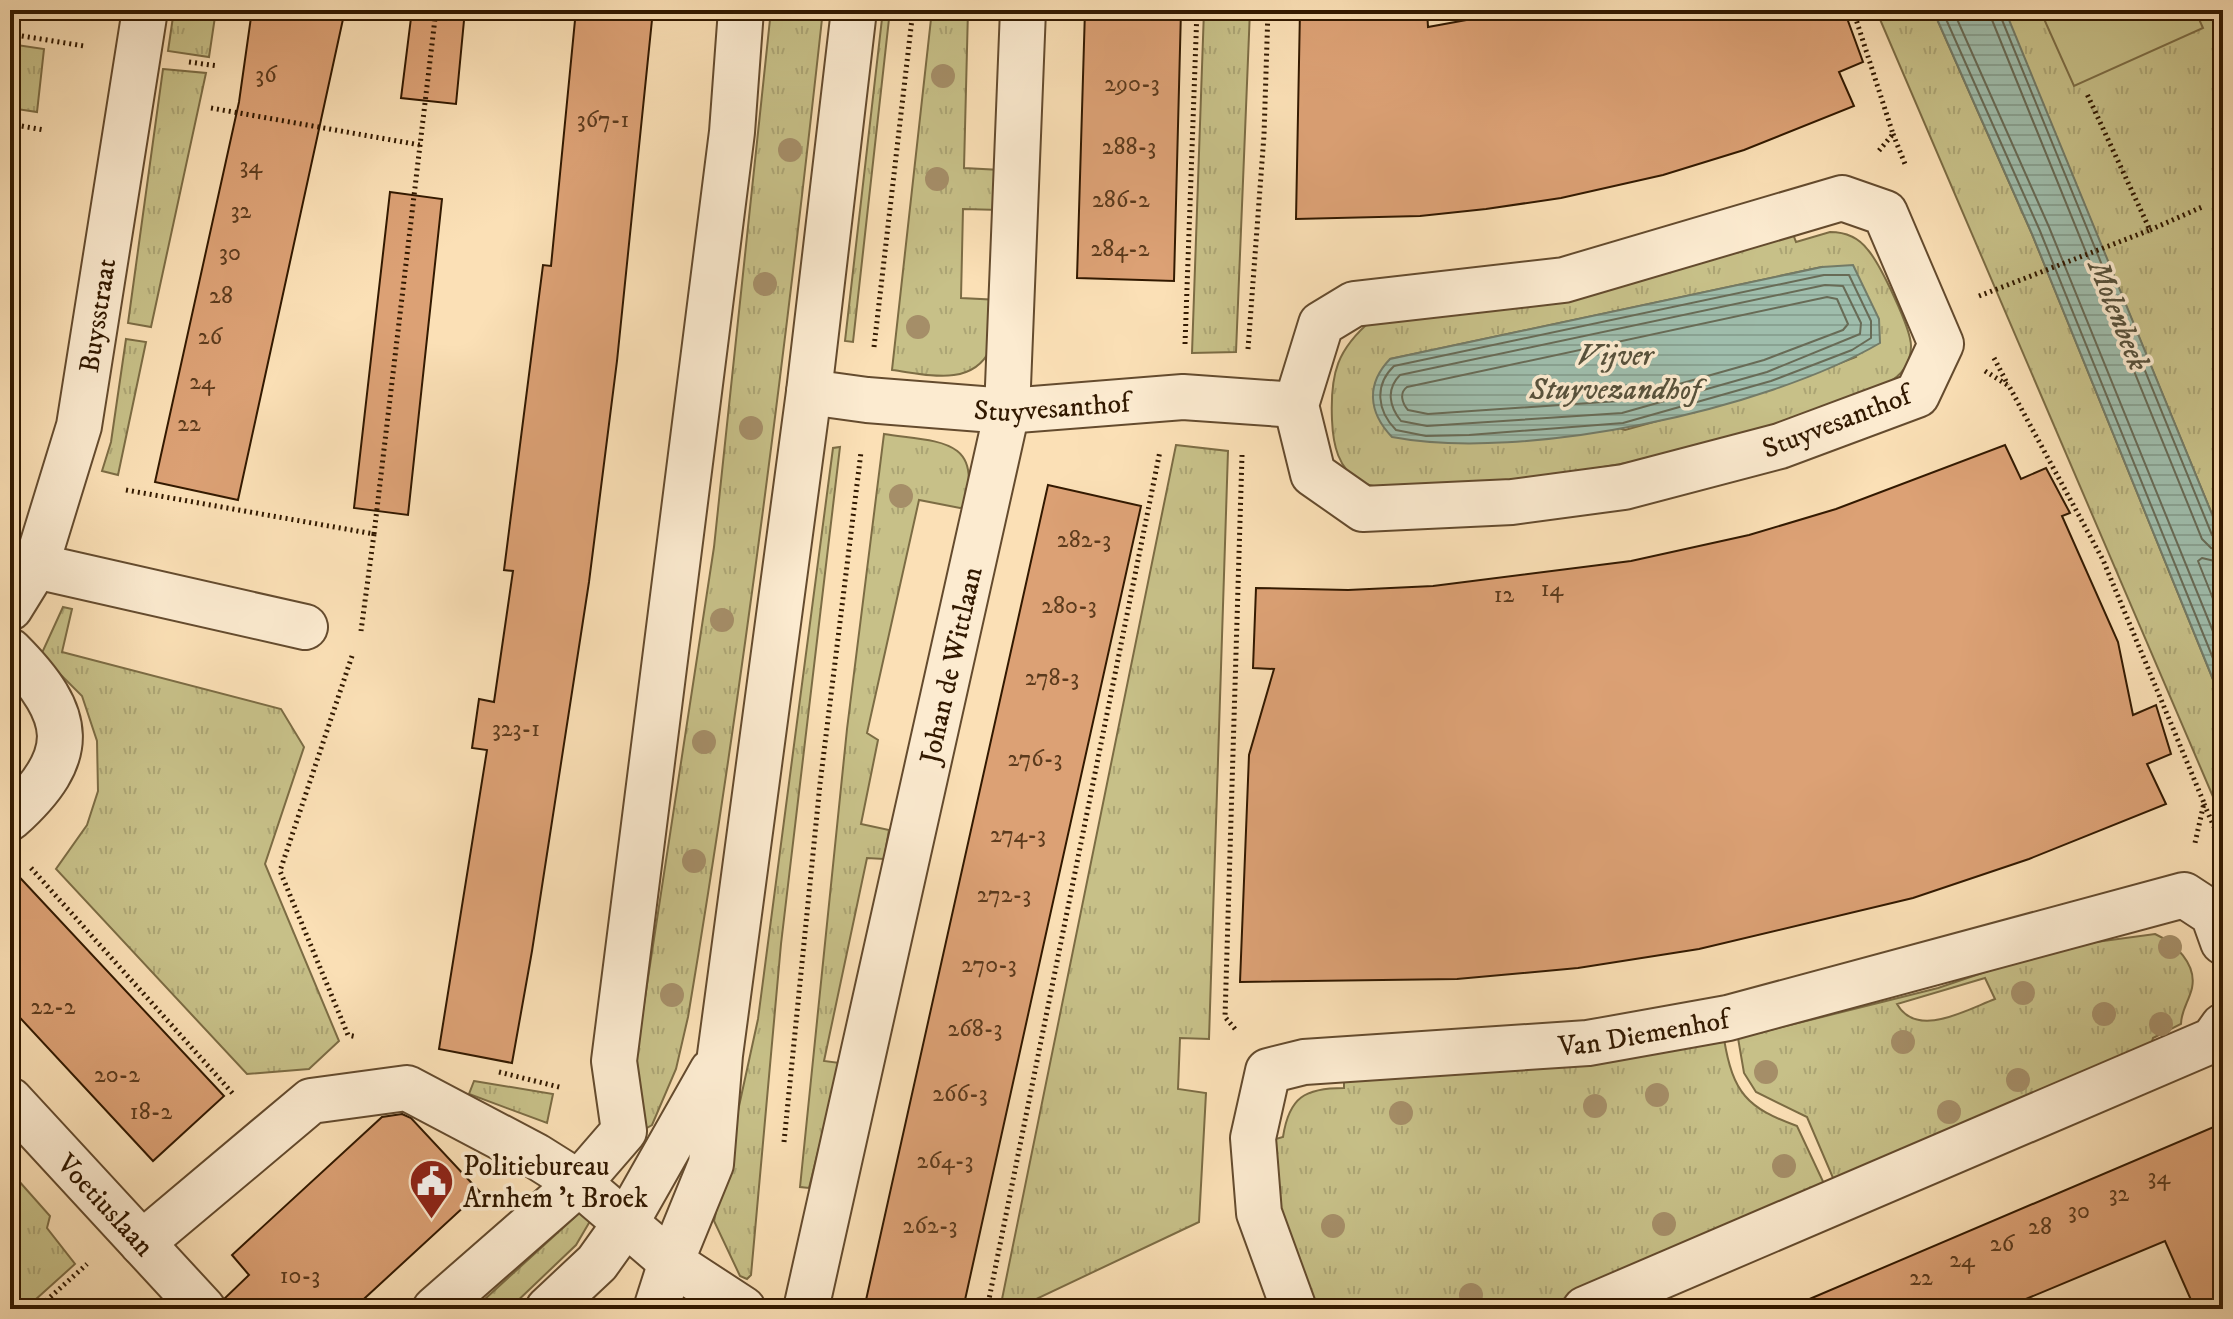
<svg xmlns="http://www.w3.org/2000/svg" width="2233" height="1319" font-family="'IM FELL DW Pica',serif">
  <style>
    .grass { fill: url(#grass-tufts); stroke: #7c6c44; stroke-width: 2; fill-rule: evenodd }
    .garden { fill: #c7c088; stroke: #7c6c44; stroke-width: 2 }
    .water { fill: url(#water-rules); stroke: #737b67; stroke-width: 2 }
    .lines { fill: none; stroke-linecap: round; stroke-linejoin: round }
    .shore { stroke: #686b56; stroke-width: 2 }
    .building { fill: #dca175; stroke: #321900; stroke-width: 2 }
    .minor-casing { stroke: #644b2e; stroke-width: 48 }
    .path { stroke: #321900; stroke-width: 5; stroke-dasharray: 2 4; stroke-linecap: butt }
    .minor { stroke: #fcebd0; stroke-width: 44 }
    .tree { fill: #a58e68 }
    .labels { text-anchor: middle; stroke-width: 7; stroke-linejoin: round; paint-order: stroke }
    .number-label { font-size: 24px; fill: #5c3b1d }
    .street-label { font-size: 28px; fill: #321900; stroke: #fcebd0 }
    .poi-label { font-size: 28px; fill: #321900; stroke: #fcebd0; text-anchor: start }
    .water-label { font-size: 30px; font-style: italic; fill: #58523c; stroke: #fcebd0 }
  </style>
  <defs>
    <pattern id="grass-tufts" width="24" height="20" patternUnits="userSpaceOnUse" patternTransform="scale(2)"><rect width="24" height="20" fill="#c7c088"/><path d="M3 7l-1-3M5 7V3M7 7l1-3M15 17l-1-3M17 17v-4M19 17l1-3" fill="none" stroke="#aba474"/></pattern>
    <pattern id="water-rules" width="6" height="5" patternUnits="userSpaceOnUse" patternTransform="scale(2)"><rect width="6" height="5" fill="#9fbdac"/><path d="M0 2.5h6" fill="none" stroke="#89a292"/></pattern>
  </defs>
  <rect width="100%" height="100%" fill="#fbe0b6"/>
  <filter id="stains"><feTurbulence type="fractalNoise" baseFrequency=".0025" numOctaves="4"/><feColorMatrix values="0 0 0 0 .2 0 0 0 0 .09 0 0 0 0 .02 0 0 0 .5 -.17"/></filter>
  <radialGradient id="worn" r=".72"><stop offset=".6" stop-color="#630" stop-opacity="0"/><stop offset="1" stop-color="#630" stop-opacity=".3"/></radialGradient>
  <!-- grass -->
  <path class="grass" d="M174,10h42l-7,47 -41,-6z
    M771,10h52c-37,337 -79,673 -135,1007l-12,52 -24,56 -7,4 -12,-53 81,-529z
    M883,10h7l-37,332 -8,-1z
    M932,10h36l-4,158 37,2 -1,40 -37,-1 -2,89 39,2c-3,15 -3,36 -10,50 -19,38 -65,24 -98,20z
    M1204,10h46l-14,342 -44,1z
    M1876,10h57l99,224 191,470v116z
    M2004,10h211l8,13v518z
    M10,44l34,5 -7,63 -27,-4z
    M163,69l43,4 -55,254 -23,-4z
    M1830,232c15,0 29,6 38,18 12,14 43,78 43,96 0,18 -10,30 -25,38 -42,16 -83,34 -125,47 -97,29 -198,45 -298,54 -24,2 -82,8 -102,-3 -23,-13 -28,-37 -29,-62 -2,-47 5,-71 41,-101l420,-85 3,8zM1822,267l34,90 -83,32 -148,41 -235,-71z
    M126,339l20,3 -28,133 -16,-4 9,-29z
    M884,434c52,8 101,3 80,73l-4,1 -41,-8 -52,233 11,7 -17,84 28,6 -5,29 -17,-1 -43,203 16,2 -31,125 -9,-1 47,-458z
    M1176,445l52,6 -19,588 -29,-1 -2,51 28,4 -7,129 -184,87h-15z
    M840,447l-59,497 -30,331 -4,4 -7,-3 -26,-55 44,-202 75,-571z
    M63,607l9,2 -10,43 219,57 23,38 -39,117 74,177 -30,28 -62,5 -191,-205 31,-44 11,-34 -1,-50 -15,-45 -41,-41z
    M2155,934c20,9 42,30 37,54 -3,13 -11,23 -11,36l-28,14 -3,11 -314,136 -29,-68 -51,-25 -12,-19 -6,-35 200,-50 121,-41zM1985,978l10,21c-29,11 -78,40 -98,5z
    M1724,1039c9,54 23,69 73,87l30,64 -288,119h-226l-36,-89 -5,-80 11,-3c6,-40 22,-49 61,-49v-8z
    M474,1081l79,13 -6,29 -78,-29z
    M10,1171l40,45 -3,12 28,36 -50,45h-15v-65l3,-4 -3,-4z
    M588,1205l8,6 -20,34 -67,64h-35z"/>
  <!-- garden -->
  <path class="garden" d="M2040,10h155l8,18 -129,58z"/>
  <!-- water -->
  <path class="water" d="M1933,10h72l218,531v163l-191,-470z
    M1853,265l26,54 1,24c-115,67 -357,119 -488,94 -24,-25 -26,-53 -2,-78l432,-92z"/>
  <g class="lines">
    <!-- shore -->
    <path class="shore" d="M1942,10l98,221 183,452
      M1953,10l96,217 174,429
      M1988,10l214,529 9,9 12,3
      M1998,10l214,525 11,6
      M1824,275h25l22,46v17l-19,12 -81,31 -148,42 -154,12 -43,1 -30,-6c-19,-19 -22,-45 -2,-64z
      M1825,285l18,1 18,37 -1,11 -93,38 -145,41 -195,13 -26,-5c-12,-15 -15,-32 -1,-46z
      M1827,297l10,2 11,25 -5,6 -79,30 -145,41 -191,13 -20,-4c-6,-7 -9,-17 -1,-23z
      M2223,563l-21,-5 -4,3 25,63"/>
  </g>
  <!-- building -->
  <path class="building" d="M252,10h93l-107,490 -83,-18 84,-380z
    M412,10h53l-9,94 -55,-6z
    M576,10h77l-36,351 -28,221 -57,369 -20,112 -73,-14 48,-299 -15,-2 7,-49 15,3 19,-131 -9,-1 39,-305 8,1z
    M1085,10h96l-7,271 -97,-3z
    M1300,10h127l1,17 93,-17h323l19,52 -24,10 15,34 -110,44 -81,25 -102,23 -75,11 -66,7 -124,3z
    M390,192l52,7 -34,316 -54,-7z
    M2005,445l16,34 25,-11 24,45 -8,3 56,126 15,73 23,-10 15,49 -24,10 19,40 -137,55 -116,39 -214,51 -121,19 -121,11 -217,3 9,-227 25,-86 -21,-1 3,-80 92,2 85,-4 198,-25 118,-26 87,-26z
    M1048,485l93,21 -92,414 -86,389h-99z
    M10,867l214,229 -71,65 -143,-154z
    M402,1114l9,4 69,74 -127,117h-126l-2,-11 24,-23 -17,-20 150,-138z
    M2223,1123v186h-28l-30,-68 -163,68h-216z"/>
  <g class="lines">
    <defs>
      <g id="minor">
        <path d="M1842,198l43,15 56,131 -24,51 -137,51 -156,41 -112,15 -149,7 -50,-35 -17,-69 25,-81 33,-20 210,-24z"/>
        <path id="s1" d="M809,392l58,8 140,11 176,-14 113,8"/>
        <path d="M36,566l269,61"/>
        <path id="s2" d="M10,608l26,-42 43,-140 66,-416"/>
        <path d="M10,651c64,64 69,105 0,167"/>
        <path id="s3" d="M10,1100l193,209"/>
        <path d="M142,1243l169,-142 96,-13 129,68 43,27 92,79 72,47"/>
        <path d="M435,1309l144,-126 45,-52 -10,-70 118,-929 9,-122"/>
        <path d="M548,1309l49,-46 30,-42 85,-150"/>
        <path d="M656,1309l15,-47 40,-98 9,-109 89,-663 45,-382"/>
        <path id="s4" d="M806,1309l201,-898 16,-401"/>
        <path id="s5" d="M1294,1309l-35,-96 -6,-75 15,-67 36,-9 284,-19 140,-25 456,-123 29,19 10,28"/>
        <path d="M1585,1309l628,-269 10,-14"/>
      </g>
    </defs>
    <!-- minor casing -->
    <use href="#minor" class="minor-casing"/>
    <!-- path -->
    <path class="path" d="M1853,10l40,124 -16,19
      M10,34l74,12
      M189,62l29,4
      M211,108l209,37
      M10,124l34,6
      M1893,134l12,30
      M2150,230l52,-23
      M1979,296l171,-66 -63,-136
      M10,321h5
      M1185,344l12,-334
      M874,347l39,-337
      M1248,349l16,-214 4,-125
      M1994,358l14,27
      M1985,371l24,15 94,174 101,243 -9,40
      M126,490l248,44 -13,97
      M374,534l62,-524
      M352,656l-72,215 68,164 9,2
      M2204,804l19,43
      M31,868l204,228
      M1235,1029l-10,-12 17,-562
      M499,1072l64,16
      M784,1142l36,-358 41,-332
      M37,1309l50,-45
      M987,1309l173,-858"/>
    <!-- minor -->
    <use href="#minor" class="minor"/>
  </g>
  <!-- trees -->
  <g class="tree">
    <circle cx="943" cy="76" r="12"/>
    <circle cx="790" cy="150" r="12"/>
    <circle cx="937" cy="179" r="12"/>
    <circle cx="765" cy="284" r="12"/>
    <circle cx="918" cy="327" r="12"/>
    <circle cx="751" cy="428" r="12"/>
    <circle cx="901" cy="496" r="12"/>
    <circle cx="722" cy="620" r="12"/>
    <circle cx="704" cy="742" r="12"/>
    <circle cx="694" cy="861" r="12"/>
    <circle cx="2170" cy="947" r="12"/>
    <circle cx="2023" cy="993" r="12"/>
    <circle cx="672" cy="995" r="12"/>
    <circle cx="2104" cy="1014" r="12"/>
    <circle cx="2161" cy="1024" r="12"/>
    <circle cx="1903" cy="1042" r="12"/>
    <circle cx="1766" cy="1072" r="12"/>
    <circle cx="2018" cy="1080" r="12"/>
    <circle cx="1657" cy="1095" r="12"/>
    <circle cx="1595" cy="1106" r="12"/>
    <circle cx="1949" cy="1112" r="12"/>
    <circle cx="1401" cy="1113" r="12"/>
    <circle cx="1784" cy="1166" r="12"/>
    <circle cx="1664" cy="1224" r="12"/>
    <circle cx="1333" cy="1226" r="12"/>
    <circle cx="1471" cy="1295" r="12"/>
  </g>
  <!-- icons -->
  <defs>
    <symbol id="civic-pin" viewBox="-11 -11 22 30"><path d="M0 17L-7.5 6A9.5 9.5 0 1 1 7.5 6Z" fill="#8f2418" stroke="#fcebd0"/><path d="M-.6-6.5H3V-4.5H.6V-3L4-1V1h2V6H-6V1h2V-1L-.6-3ZM-1.2 2.5V6h2.4V2.5Z" fill="#fff"/></symbol>
  </defs>
  <g fill-rule="evenodd">
    <use href="#civic-pin" x="406" y="1156" width="51" height="69"/>
  </g>
  <g class="labels">
    <!-- number labels -->
    <g class="number-label">
      <text x="266" y="82">36</text>
      <text x="1132" y="91">290-3</text>
      <text x="603" y="127">367-1</text>
      <text x="1129" y="154">288-3</text>
      <text x="251" y="173">34</text>
      <text x="1121" y="207">286-2</text>
      <text x="241" y="218">32</text>
      <text x="1120" y="256">284-2</text>
      <text x="230" y="260">30</text>
      <text x="221" y="303">28</text>
      <text x="210" y="344">26</text>
      <text x="202" y="389">24</text>
      <text x="189" y="431">22</text>
      <text x="1084" y="547">282-3</text>
      <text x="1552" y="596">14</text>
      <text x="1504" y="602">12</text>
      <text x="1069" y="613">280-3</text>
      <text x="1052" y="685">278-3</text>
      <text x="516" y="736">323-1</text>
      <text x="1035" y="766">276-3</text>
      <text x="1018" y="842">274-3</text>
      <text x="1004" y="902">272-3</text>
      <text x="989" y="972">270-3</text>
      <text x="53" y="1014">22-2</text>
      <text x="975" y="1036">268-3</text>
      <text x="117" y="1082">20-2</text>
      <text x="960" y="1101">266-3</text>
      <text x="151" y="1119">18-2</text>
      <text x="945" y="1168">264-3</text>
      <text x="2159" y="1184">34</text>
      <text x="2119" y="1201">32</text>
      <text x="2079" y="1218">30</text>
      <text x="930" y="1233">262-3</text>
      <text x="2040" y="1234">28</text>
      <text x="2002" y="1251">26</text>
      <text x="1962" y="1267">24</text>
      <text x="300" y="1283">10-3</text>
      <text x="1921" y="1285">22</text>
    </g>
    <!-- street labels -->
    <g class="street-label">
      <text dy="10" stroke="none"><textPath href="#s2" startOffset="308">Buysstraat</textPath></text>
      <text dy="10" stroke="none"><textPath href="#s1" startOffset="244">Stuyvesanthof</textPath></text>
      <text transform="translate(1836 421) rotate(-21)" y="10">Stuyvesanthof</text>
      <text dy="10" stroke="none"><textPath href="#s4" startOffset="660">Johan de Wittlaan</textPath></text>
      <text dy="10" stroke="none"><textPath href="#s5" startOffset="624">Van Diemenhof</textPath></text>
      <text dy="10" stroke="none"><textPath href="#s3" startOffset="142">Voetiuslaan</textPath></text>
    </g>
    <!-- poi labels -->
    <g class="poi-label">
      <text x="463" y="1175">Politiebureau<tspan x="463" dy="32">Arnhem 't Broek</tspan></text>
    </g>
    <!-- water labels -->
    <g class="water-label">
      <text transform="translate(2119 315) rotate(68)" y="10">Molenbeek</text>
      <text x="1615" y="365">Vijver<tspan x="1615" dy="34">Stuyvezandhof</tspan></text>
    </g>
  </g>
  <!-- margin -->
  <rect width="2233" height="1319" fill="none" stroke="#fbe0b6" stroke-width="40"/>
  <rect x="12" y="12" width="2209" height="1295" fill="none" stroke="#321900" stroke-width="4"/>
  <rect x="20" y="20" width="2193" height="1279" fill="none" stroke="#321900" stroke-width="2"/>
  <rect width="100%" height="100%" filter="url(#stains)"/>
  <rect width="100%" height="100%" fill="url(#worn)"/>
</svg>
